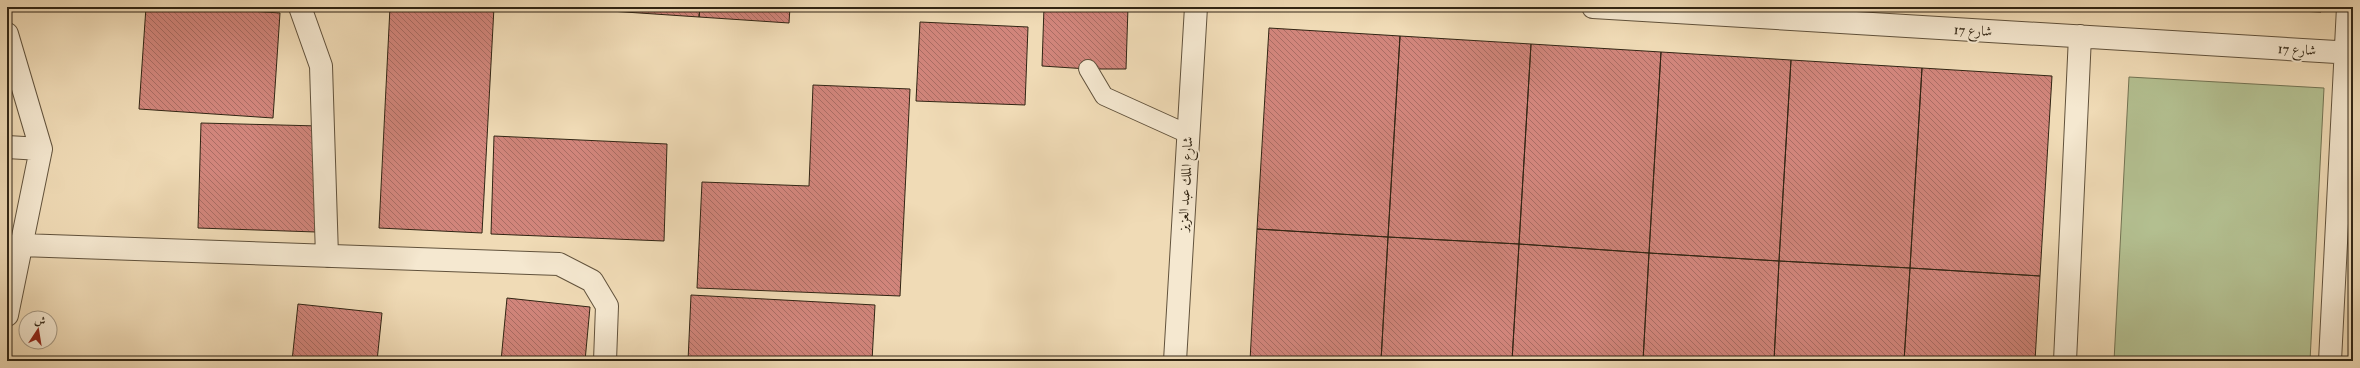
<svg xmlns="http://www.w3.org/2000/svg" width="2360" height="368" font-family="'IM FELL Double Pica',Amiri,serif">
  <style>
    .green { fill: #b4c192; stroke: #727353 }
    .building { fill: url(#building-back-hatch); stroke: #312514 }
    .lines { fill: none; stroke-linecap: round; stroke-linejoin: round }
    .service-casing { stroke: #61523c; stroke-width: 20 }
    .minor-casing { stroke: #61523c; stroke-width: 24 }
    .tertiary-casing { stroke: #61523c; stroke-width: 24 }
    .service { stroke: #f5e8d0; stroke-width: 18 }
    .minor { stroke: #f5e8d0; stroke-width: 22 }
    .tertiary { stroke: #f5e8d0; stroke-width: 22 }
    .labels { text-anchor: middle; stroke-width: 4; stroke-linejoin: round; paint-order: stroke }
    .street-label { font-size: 14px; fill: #312514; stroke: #f5e8d0 }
  </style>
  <defs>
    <pattern id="building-back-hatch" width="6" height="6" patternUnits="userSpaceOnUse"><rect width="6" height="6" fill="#d1857b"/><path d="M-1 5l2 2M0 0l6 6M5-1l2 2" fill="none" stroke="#aa6d64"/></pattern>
  </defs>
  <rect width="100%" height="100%" fill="#f0dbb6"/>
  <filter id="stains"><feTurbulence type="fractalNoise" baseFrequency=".005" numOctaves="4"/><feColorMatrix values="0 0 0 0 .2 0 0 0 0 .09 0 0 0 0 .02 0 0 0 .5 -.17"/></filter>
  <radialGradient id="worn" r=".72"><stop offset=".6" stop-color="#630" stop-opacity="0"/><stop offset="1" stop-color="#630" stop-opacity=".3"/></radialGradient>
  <!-- green -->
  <path class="green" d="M2129,77l195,11 -14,273h-196z"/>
  <!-- building -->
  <path class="building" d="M146,7h44l90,6 -7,105 -134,-9z
    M390,7h104l-12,226 -103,-5z
    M610,7h90l-1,10 -89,-6z
    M700,7h90l-1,16 -90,-6z
    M864,7h35v3z
    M1044,7h84l-2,62h-38l-46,-3z
    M2204,7h117v5z
    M920,22l108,5 -3,78 -109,-4z
    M1269,28l131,8 -12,201 -131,-8z
    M1400,36l131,8 -12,200 -131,-7z
    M1531,44l130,8 -12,201 -130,-9z
    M1661,52l130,8 -12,201 -130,-8z
    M1791,60l131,8 -12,200 -131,-7z
    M1922,68l130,8 -12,200 -130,-8z
    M813,85l97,4 -10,207 -203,-8 5,-106 107,4z
    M201,123l118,3 -3,106 -118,-4z
    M494,136l173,8 -3,97 -173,-7z
    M1257,229l131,8 -7,124h-131z
    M1388,237l131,7 -7,117h-131z
    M1519,244l130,9 -6,108h-131z
    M1649,253l130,8 -5,100h-131z
    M1779,261l131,7 -6,93h-130z
    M1910,268l130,8 -5,85h-131z
    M691,295l184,10 -3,56h-184z
    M507,298l83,9 -5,54h-84z
    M298,304l84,9 -5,48h-85z"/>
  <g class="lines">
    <defs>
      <path id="service" d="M1088,69l16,27 84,38"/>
      <path id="minor" d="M300,7l21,59 6,190
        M1593,7l760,46
        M7,34l34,115 -34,166
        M7,147l34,2
        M21,245l538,19 33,17 15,25 -2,55
        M2065,361l15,-325
        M2330,361l18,-354"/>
      <path id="tertiary" d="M1175,361l21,-354"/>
    </defs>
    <!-- service casing -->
    <use href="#service" class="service-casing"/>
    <!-- minor casing -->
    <use href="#minor" class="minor-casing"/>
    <!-- tertiary casing -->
    <use href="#tertiary" class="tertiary-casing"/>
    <!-- service -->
    <use href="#service" class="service"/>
    <!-- minor -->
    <use href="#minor" class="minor"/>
    <!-- tertiary -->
    <use href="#tertiary" class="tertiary"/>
  </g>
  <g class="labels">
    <!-- street labels -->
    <g class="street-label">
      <text transform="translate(1973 30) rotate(3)" y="5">شارع 17</text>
      <text transform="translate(2297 49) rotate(3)" y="5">شارع 17</text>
      <text transform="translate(1185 184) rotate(-87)" y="5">شارع الملك عبد العزيز</text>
    </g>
  </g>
  <!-- margin -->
  <rect width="2360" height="368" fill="none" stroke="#f0dbb6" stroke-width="24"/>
  <rect x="8" y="8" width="2344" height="352" fill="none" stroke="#312514" stroke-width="2"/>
  <rect x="12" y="12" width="2336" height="344" fill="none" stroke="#312514"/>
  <!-- north arrow -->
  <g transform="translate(38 330) rotate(12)"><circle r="19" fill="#f5e8d0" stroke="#a79a85"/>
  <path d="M0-3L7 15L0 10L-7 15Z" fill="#8f2418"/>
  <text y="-6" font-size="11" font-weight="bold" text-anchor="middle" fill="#312514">ش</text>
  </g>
  <rect width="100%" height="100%" filter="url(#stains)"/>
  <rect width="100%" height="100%" fill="url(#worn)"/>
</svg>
